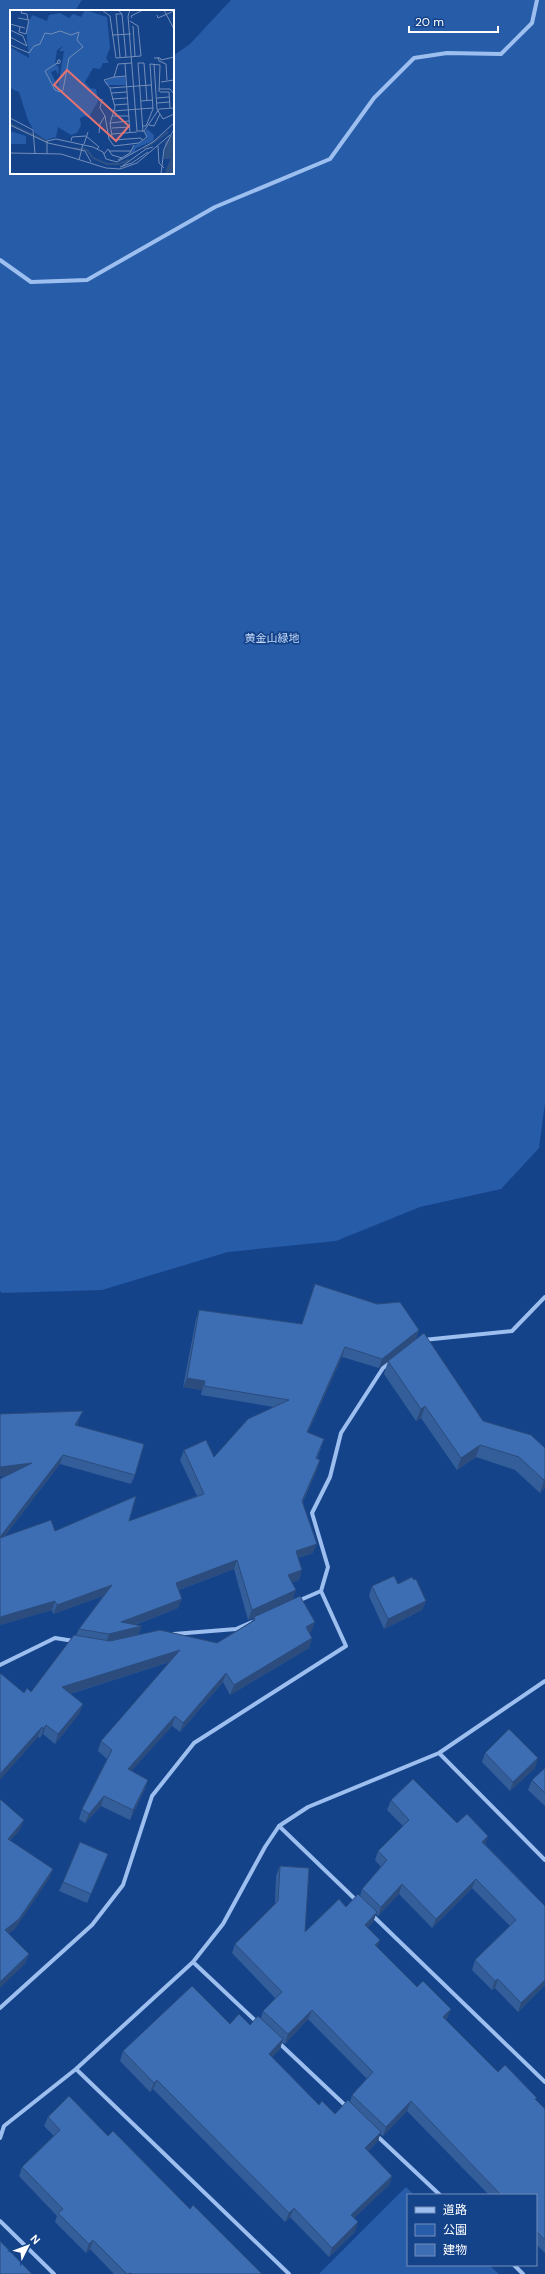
<svg xmlns="http://www.w3.org/2000/svg" width="545" height="2274" font-family="'DM Sans','Noto Sans JP',sans-serif">
  <style>
    .green { fill: #275ca9 }
    .lines { fill: none; stroke-linecap: round; stroke-linejoin: round }
    .minor { stroke: #9dbfef; stroke-width: 4 }
    .wall { fill: #345e9a; fill-rule: evenodd }
    .shaded-wall { fill: #2b4c7d }
    .building { fill: #3d6db3; stroke: #2b4c7d }
    .labels { text-anchor: middle; stroke-width: 3.5; stroke-linejoin: round; paint-order: stroke }
    .park-label { font-size: 11px; fill: #c3dafb; stroke: #15438a }
    .inset-river { fill: none; stroke: #2f5286; stroke-width: 2 }
    .inset-road { fill: none; stroke: #738eb9; stroke-width: 1 }
    .view { fill: #e47373; fill-opacity: 0.15; stroke: #e47373; stroke-width: 2 }
    .inset-edge { fill: none; stroke: #fff; stroke-width: 2 }
  </style>
  <rect width="100%" height="100%" fill="#15438a"/>
  <!-- green -->
  <path class="green" d="M0,0h82l-7,11h-64v162h162v-117l17,-12 41,-44h314v1103l-6,45 -38,41 -81,18 -84,34 -108,11 -126,38 -100,3 -2,-2z
    M406,2187l8,8h-6v70h81l10,9h-180z"/>
  <g class="lines">
    <!-- minor -->
    <path class="minor" d="M0,260l31,22 56,-2 128,-73 115,-48 44,-61 40,-40 33,-5 54,1 31,-31 5,-23
      M423,1340l89,-9 33,-34
      M298,1601l23,-10 7,-24 -16,-54 18,-36 11,-44 42,-65 8,-6
      M174,1634l62,-5 16,-7
      M0,1665l55,-27 19,3
      M439,1753l106,107
      M279,1826l78,75
      M372,1915l173,167
      M193,1962l66,62
      M0,2008l92,-83 31,-40 29,-89 42,-53 152,-97 -25,-55
      M278,2042l69,65
      M76,2069l213,205
      M375,2134l65,61
      M0,2138l4,-12 72,-57 117,-107 30,-38 42,-77 14,-21 29,-19 131,-54 106,-72
      M0,2221l54,53
      M514,2265l9,9"/>
  </g>
  <!-- wall -->
  <path class="wall" d="M315,1284l104,46 -4,10 68,81 62,27v39l-5,6 -25,-23 -39,-13 -19,13 -36,-52 -5,3 -32,-47 4,-13 18,-14 -27,21 -37,-11 -34,75 13,16 -4,11v11l-14,32 10,51 -15,5 1,22 -7,2 1,17 18,33 -2,1 3,5 -3,10 -79,47 -7,-13 -43,50 -8,-6 -41,45 14,18 -15,31 -29,-14 -16,17 -6,-4 3,-10 25,-50 -9,-8 3,-10 69,-79 -100,32 13,10 -4,10 -24,30 -12,-10 -3,4 -2,-1 -14,-44 7,-1 45,-57 3,-6 24,-33 -50,18 -1,-4 -52,15v-146l8,-4 -8,1v-62l79,6 -2,5 58,50 -4,9 -71,-20 -56,73 51,-6 74,-10 68,-25 -17,-36 4,-10 30,7 60,-50 -73,-12 1,-5 -19,-3 13,-68 3,-9 103,14zM234,1569l14,51 6,-3 -2,4 -35,22 -79,-8 4,-9 -7,-1 43,-17 1,-18z
    M398,1584l28,17 -4,9 -38,19 -15,-33 3,-10z
    M485,1753l50,15 -25,23 -28,-29z
    M545,1768v38l-17,-16 4,-10z
    M391,1800l66,23 31,13 -3,8 60,62v79l-27,27 -23,-24 -3,2 -20,-20 3,-10 35,-34 -38,-38 -40,40 -33,-34 -21,22 -2,-2 -3,8 -6,6 13,12 -3,7 40,40 34,22 -4,9 -1,2 52,52 38,28 9,9v144l-9,-9v-49h-47l-82,-84 -24,25 -3,-2 -2,7 -10,10 24,25 -3,9 -35,33 1,14 -26,25 -39,-40 -5,5 -132,-133 -3,3 -30,-31 3,-10 107,-27 20,1 11,-7 2,-7 12,-13 -43,-45 3,-9 40,-40 1,-28 4,-10 25,66 41,-25 14,-11 2,-7 19,-22 -6,-7 3,-9 25,-25 -16,-16zM308,2019l59,60 -15,16 -2,7 -15,12 -16,-9 -47,-48 8,-8 2,-7 3,2z
    M104,1864l-17,39 -28,-12 4,-9z
    M48,2117l60,19 154,138h-148l-24,-25 -4,4 -31,-31 2,-6 -38,-40 3,-9 32,-31 -10,-10z"/>
  <!-- shaded-wall -->
  <path class="shaded-wall" d="M419,1330l-4,10 -36,28 3,-9z
    M345,1347l-3,10 -38,84 3,-9z
    M187,1378l18,3 -3,9 -19,-3z
    M425,1406l-4,12 -5,3 5,-12z
    M83,1411l-4,9 -7,14 3,-9z
    M480,1445l-4,12 -19,13 4,-12z
    M63,1455l-3,9 -60,78v-5z
    M320,1460l-3,10 -18,40 3,-9z
    M32,1463l-4,9 -28,4v-9z
    M545,1479v8l-5,6 4,-13z
    M317,1544l-4,9 -21,7 4,-9z
    M237,1560l-3,9 -61,23 3,-9z
    M302,1570l-3,10 -14,5 3,-10z
    M112,1585l-4,9 -55,20 4,-9z
    M296,1590l-3,10 -45,20 4,-10z
    M182,1599l-4,9 -60,23 3,-9z
    M55,1601l-3,9 -52,15v-8z
    M426,1601l-4,9 -38,19 4,-10z
    M315,1622l-4,10 -9,5 4,-10z
    M142,1626l-4,9 -32,8 3,-9z
    M312,1638l-3,10 -79,47 4,-10z
    M180,1650l-4,10 -117,37 3,-10z
    M226,1673l-3,9 -43,50 3,-9z
    M83,1704l-4,10 -24,30 3,-10z
    M175,1716l-3,10 -48,53 4,-10z
    M46,1725l-3,9 -3,4 3,-9z
    M42,1727l-4,10 -38,43v-6z
    M538,1758l-3,10 -25,23 3,-9z
    M148,1780l-3,9 -15,31 3,-10z
    M104,1796l-3,10 -16,17 4,-9z
    M24,1820l-4,10 -16,18 4,-9z
    M488,1836l-3,9 -3,-3z
    M53,1869l-4,10 -34,50 -14,10 4,-9z
    M476,1879l-4,9 -40,40 4,-9z
    M402,1884l-3,10 -21,22 3,-9z
    M377,1912l-4,10 -12,12 4,-9z
    M380,1940l-4,10 -1,-5z
    M29,1954l-4,10 -25,24v-6z
    M498,1979l-3,9 -3,2 3,-9z
    M545,1980v5l-27,27 3,-9z
    M451,2009l-4,9 -7,8 3,-9z
    M312,2010l-4,9 -23,25 3,-10z
    M283,2039l-3,10 -14,14 3,-9z
    M157,2080l-4,9 -3,3 4,-9z
    M411,2101l-4,10 -24,25 3,-9z
    M381,2132l-3,9 -16,16 3,-9z
    M392,2176l-3,9 -41,39 3,-9z
    M294,2208l-4,9 -5,5 4,-9z
    M358,2222l-3,10 -26,25 3,-9z
    M93,2240l-3,9 -4,4 3,-9z"/>
  <!-- building -->
  <path class="building" d="M315,1284l62,20 23,-2 19,28 -37,29 -37,-12 -38,85 17,7 -8,19 4,2 -18,41 15,43 -21,7 6,19 -14,5 8,15 -44,20 -15,-50 -61,23 6,16 -61,23 21,4 -33,8 -30,-5 33,-44 -55,20 -2,-4 -55,16v-79l51,-18 4,11 81,-35 -7,25 75,-27 -20,-44 22,-10 8,17 34,-38 41,-19 -85,-14 1,-5 -18,-3 12,-68 103,14z
    M424,1333l59,88 48,14 14,13v31l-1,1 -25,-23 -39,-12 -19,13 -36,-52 -4,3 -33,-48z
    M83,1411l-8,14 69,19 -9,31 -72,-20 -63,82v-58l32,-16 -32,4v-53z
    M394,1576l4,8 14,-7 2,3 2,-1 10,22 -38,18 -16,-33z
    M300,1596l15,26 -9,5 6,11 -78,47 -8,-12 -43,50 -8,-7 -47,53 20,11 -15,30 -29,-14 -15,18 -7,-5 30,-59 -11,-9 79,-91 -118,37 21,17 -25,30 -12,-9 -3,4 -1,-2 -42,47v-101l24,20 3,-5 4,4 43,-57 36,6 50,-11 57,13 38,-23 -1,-3z
    M509,1729l29,29 -25,24 -28,-29z
    M545,1768v25l-13,-13z
    M413,1779l44,44 10,-9 21,22 -6,6 63,64v74l-24,23 -23,-24 -3,2 -20,-21 41,-40 -40,-41 -40,40 -34,-35 -21,23 -19,-18 25,-29 -9,-9 31,-31 -18,-20z
    M0,1799l24,21 -16,19 45,30 -34,50 -14,11 24,24 -29,28z
    M80,1842l28,12 -17,40 -28,-12z
    M280,1866l29,2 -4,64 34,-33 7,8 12,-13 19,18 -12,13 15,15 -5,5 42,42 6,-6 28,28 -8,8 55,55 7,-7 32,33 -2,1 10,10v131l-9,-9v-36h-35l-90,-94 -25,26 -34,-32 21,-23 -61,-62 -24,24 -25,-23 19,-19 -47,-48 43,-43z
    M192,1986l38,38 9,-10 11,11 8,-9 25,23 -14,15 50,51 3,-4 13,13 13,-14 33,32 -16,16 27,28 -41,39 7,7 -26,26 -38,-40 -5,5 -132,-133 -3,3 -31,-32z
    M69,2096l39,40 5,-5 77,78 3,-4 69,69h-130l-1,-1 -4,1 -34,-34 -4,4 -31,-31 5,-4 -41,-42 38,-37 -12,-13z
    M0,2241l32,33h-32z"/>
  <g class="labels">
    <!-- park labels -->
    <g class="park-label">
      <text x="272" y="642">黄金山緑地</text>
    </g>
  </g>
  <!-- overview -->
  <g transform="translate(10 10)">
    <rect width="164" height="164" fill="#15438a"/>
    <path d="M75,0l22,7 3,31 -4,10 3,5h-6l-3,6 -7,-1 -8,14 5,6 6,1 2,12 -9,16 -5,-1 -4,2 1,7 -4,8 -6,2 -13,-8 -2,10 -10,3 -11,-7 -7,-13 -9,-28 -7,-3 -2,-4v-38l19,11 -3,-29 6,-14 15,6 2,-6 11,-2 9,5 4,-4 8,3zM53,36l-4,5h5l-6,36 -7,-15 5,-2 2,5 1,-7 -4,-5 2,-13zM104,67h11l1,8h-20l-1,-4zM137,119l7,6 -1,6 -17,7 -2,5 -17,9 14,-9 3,-7 14,-8 -3,-6zM0,121l16,5v8h-16z" fill="#275ca9" fill-rule="evenodd"/>
    <path d="M164,124v18l-4,7h-6l1,-17zM164,142v22h-8v-5z" fill="#2f5286"/>
    <path class="inset-river" d="M0,114l38,18M64,138l13,2 6,8 14,6h12l10,-4M134,139l24,-17"/>
    <path class="inset-road" d="M12,0l-1,3 6,1 1,6M92,0l8,6 6,42 25,-2 -3,-30 -8,-5M108,0l4,4 4,43M120,0l-2,6 9,115h7l15,-22 15,-1M154,0l10,19M147,5l1,3 16,-7M8,8l11,2 -3,14 -7,-2 1,-5M122,8l-1,-2 12,-6M0,14l15,4M123,16l2,30M0,20l13,6 4,10 -17,-9M102,25l19,-1M0,35l19,8 5,-7 6,-2 5,-11 6,1 9,-3 11,4 8,-3 -2,8 6,7 -14,11 -6,32 -3,2 -5,-2 -10,-19 12,-8M110,47l-4,-43h6M148,47l1,4 7,3 1,16M144,48h6l1,2 13,-3M50,50v3l-3,1 1,-4zM122,53l-14,1 -4,13 -10,3 6,8 5,19 -5,16 2,14 2,3 27,-2 1,2M115,54l5,69M104,67l12,-1M151,72l13,-2M100,78l41,-3M149,79h11l4,5M150,82h9l1,16M102,83l15,-1M147,88l12,-1M102,89l15,-1M131,91l12,-1M147,93l13,-1M104,95l14,-1M103,101l40,-3M150,104l3,5 11,-5v-5M95,106l4,23 5,7 25,-3 8,-6 -3,-6M102,106h17M0,108l23,12 2,24M100,113l19,-2M0,115l38,18 37,8 6,11M139,115l5,1 6,-12 -3,-5 -3,-45M133,116h3l7,-17 -3,-45 10,1 -1,27M102,118l18,-1M133,122l-5,-69h6l3,38M89,123l1,-9 5,-8 -5,-8 2,-9M102,124l25,-2M61,131l1,-4 14,-1 13,11 -2,2M74,134l4,-12M148,136l1,17 5,5M99,141h22M0,143l51,1 45,14 14,1 17,-6 33,-28M37,144v-13l9,-2 37,8 10,5 3,7 11,3 36,-20 21,-19M94,144l4,-5 4,6 10,3M69,150l4,-16M108,150l12,-7 4,-8M110,157l12,-4 16,-11M111,157l25,-18 7,-2M151,164l3,-25 10,-20"/>
    <path class="view" d="M57,60l62,56 -13,15 -62,-56z"/>
    <rect width="164" height="164" class="inset-edge"/>
  </g>
  <!-- legend -->
  <rect x="407" y="2194" width="130" height="72" fill="#15438a" stroke="#738eb9"/>
  <rect x="415" y="2207" width="20" height="6" fill="#9dbfef" stroke="#738eb9"/>
  <text x="443" y="2214" font-size="12" fill="#ffffff">道路</text>
  <rect x="415" y="2224" width="20" height="12" fill="#275ca9" stroke="#738eb9"/>
  <text x="443" y="2234" font-size="12" fill="#ffffff">公園</text>
  <rect x="415" y="2244" width="20" height="12" fill="#3d6db3" stroke="#738eb9"/>
  <text x="443" y="2254" font-size="12" fill="#ffffff">建物</text>
  <!-- north arrow -->
  <g transform="translate(28 2246) rotate(48)" stroke="#15438a" stroke-width="3" paint-order="stroke">
  <path d="M0-3L7 15L0 10L-7 15Z" fill="#ffffff"/>
  <text y="-6" font-size="11" font-weight="bold" text-anchor="middle" fill="#ffffff">N</text>
  </g>
  <!-- scale -->
  <path d="M409 26v6h89v-6" fill="none" stroke="#ffffff" stroke-width="2"/>
  <text x="415" y="26" font-size="12" fill="#ffffff" stroke="#15438a" stroke-width="3" paint-order="stroke">20 m</text>
</svg>
